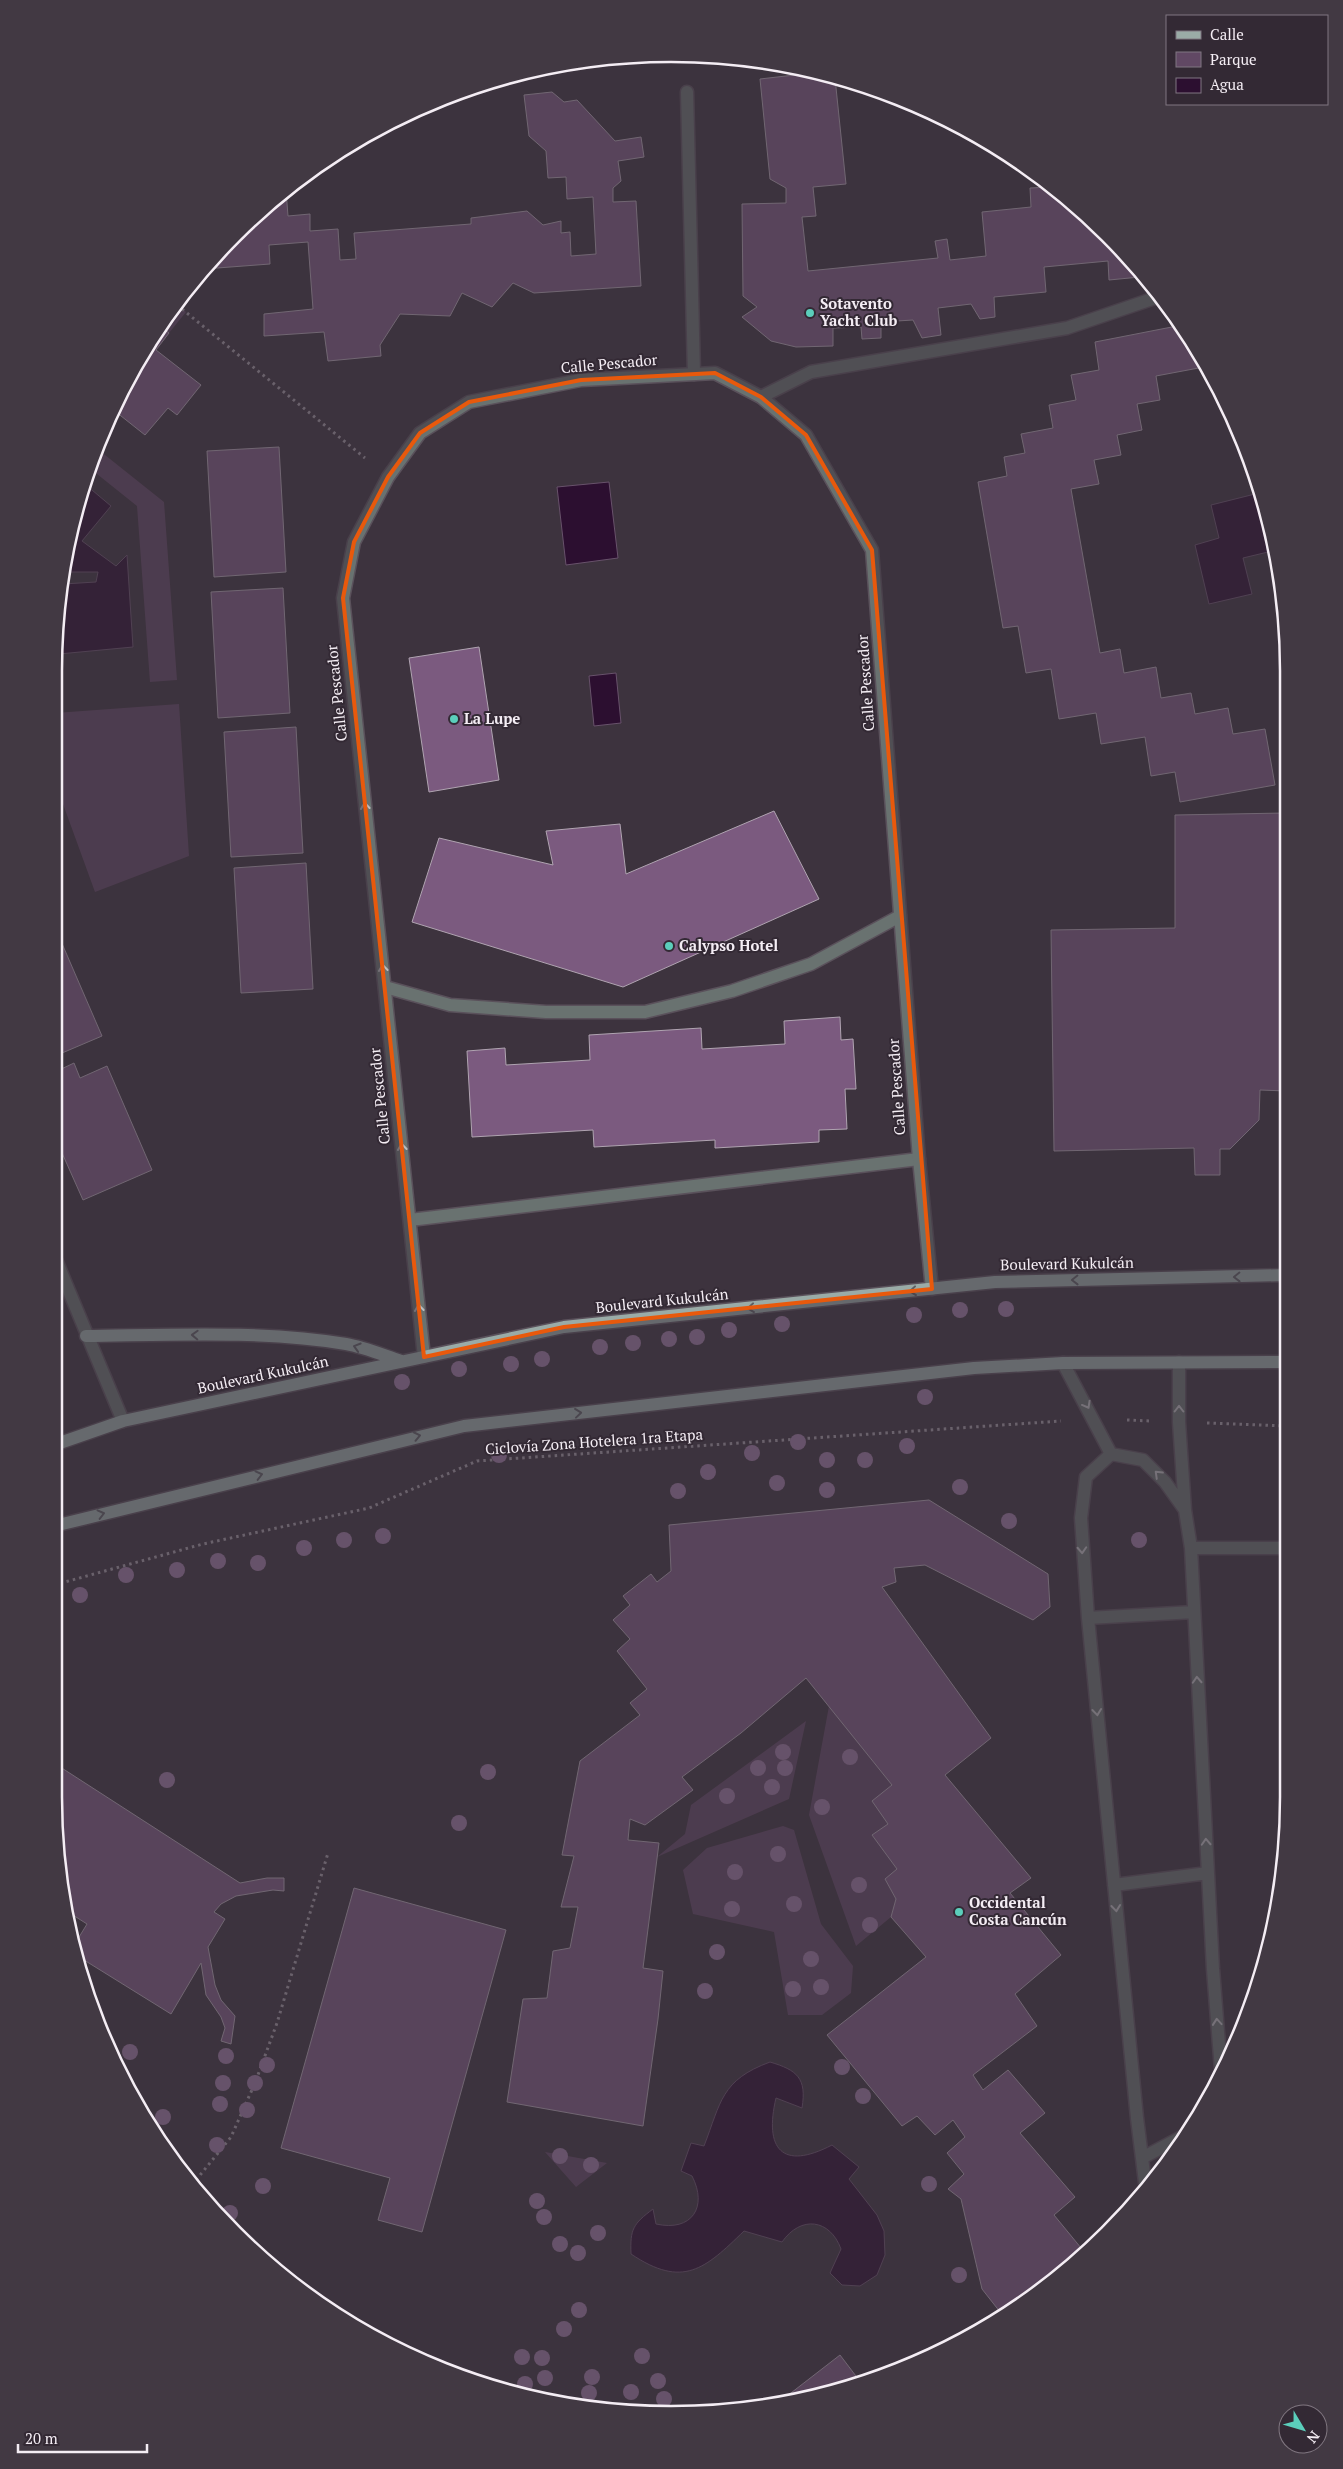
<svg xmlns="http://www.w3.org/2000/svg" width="1343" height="2469" font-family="'PT Serif',serif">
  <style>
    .green { fill: #614864 }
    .water { fill: #2c0f30; stroke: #68526b }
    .building { fill: #7b5a7f; stroke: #b0a4b1 }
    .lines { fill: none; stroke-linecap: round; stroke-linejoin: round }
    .lane-casing { stroke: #5a515b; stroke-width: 15 }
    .street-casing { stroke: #5a515b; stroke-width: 15 }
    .primary-casing { stroke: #5a515b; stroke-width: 15 }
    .path { stroke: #a199a2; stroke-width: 3; stroke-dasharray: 2.5 4; stroke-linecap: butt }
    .lane { stroke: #697270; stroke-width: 12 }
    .street { stroke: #697270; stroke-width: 12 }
    .primary { stroke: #9aaba7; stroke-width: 12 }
    .tree { fill: #9a799f }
    .oneway { stroke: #bcbcbf }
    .oneway2 { stroke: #5c5d62 }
    .marked { fill: none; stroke: #e8590c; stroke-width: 4; stroke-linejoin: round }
    .poi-dot { fill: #5bcebb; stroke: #332934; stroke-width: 2 }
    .labels { text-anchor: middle; stroke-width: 4; stroke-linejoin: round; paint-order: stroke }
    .poi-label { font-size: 15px; font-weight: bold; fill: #f4edf4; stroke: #332934; text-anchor: start }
    .street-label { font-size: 15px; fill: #f4edf4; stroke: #332934 }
    .rim { fill: none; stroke: #f4edf4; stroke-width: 2.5 }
  </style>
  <rect width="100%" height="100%" fill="#3d333e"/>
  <!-- green -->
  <path class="green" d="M178,305l8,7 -17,21 -7,-6z
    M100,451l64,51 13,178 -27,2 -13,-176 -45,-36z
    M179,704l10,152 -94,36 -40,-110v-69z
    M829,1706l63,79 -19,16 15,23 -16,11 25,34 -12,10 11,20 -5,18 -35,29 -47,-131z
    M806,1721l-17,78 -132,58 28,-23 6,-29z
    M783,1826l11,4 27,94 32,42 -2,27 -29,22h-34l-14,-83 -81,-18 -10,-44 24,-22z
    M545,2152l62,11 -31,24z"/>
  <!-- water -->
  <path class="water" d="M609,482l9,76 -52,7 -9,-78z
    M86,485l25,21 -29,35 34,25 11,-11 6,92 -74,7 -3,-27 7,-43 33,-2 2,-10h-33l10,-61z
    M1255,494l13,58 -25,6 9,36 -43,10 -14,-59 24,-7 -8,-33z
    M616,673l5,50 -27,3 -5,-50z
    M770,2062c27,8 37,16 32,46l-26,-10c-12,51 6,73 56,47l27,22 -10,12 28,36 7,16 1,24 -8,20 -17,11 -18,-1 -12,-12 11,-24c-11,-30 -40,-34 -59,-7l-38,-11c-39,38 -61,58 -113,23 -1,-25 2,-30 22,-45l3,15c36,8 52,-17 36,-48l-11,-5 10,-28 13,3c17,-44 17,-66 66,-84z"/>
  <!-- building -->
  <path class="building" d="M812,73l23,5 11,106 -33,3 3,29 -14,1 6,54 130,-13 -3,-17 12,-2 3,21 36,-4 -4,-44 49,-5 -1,-19 20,-1 29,20 61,70 -31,3 -1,-19 -64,6 2,25 -52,5 1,20 -15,2 -9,-15 -33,4 3,27 -19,3 -9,-18 -32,2v16l-19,1 -1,-12 -28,1v18l-37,1 -25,-6 -29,-24 15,-10 -14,-11 -1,-92 44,-1v-15l-16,-9 -10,-100z
    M552,92l12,10 13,-2 38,41 26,-4 3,20 -26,4 3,20 -8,7v14l23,-1 5,85 -107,7 -21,-10 -21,24 -30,-14 -12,23 -50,-2 -20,31 1,11 -53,5 -4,-29 -60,4v-22l49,-5 -5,-67 -39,3 1,19 -66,5 82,-79 2,26 22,-2v17l28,-2 2,31 16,-1 -2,-26 117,-9v-6l56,-7 16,14 18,-4v12l9,-1 1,24 25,-2 -3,-57 -26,2 -1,-22 -18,1 -2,-27 -17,-15 -5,-41z
    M1182,325l22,42 -48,9 4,24 -23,4 5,26 -25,5 4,20 -27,5 5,24 -28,5 29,164 20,-4 4,24 32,-6 5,31 30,-5 4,21 33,-6 5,26 32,-5 10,56 -95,17 -5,-30 -24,4 -6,-39 -44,7 -5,-31 -37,6 -8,-50 -25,4 -8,-47 -15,2 -25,-146 29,-6 -3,-19 21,-4 -4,-19 32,-6 -4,-23 27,-5 -5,-25 28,-5 -4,-28z
    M162,327l7,6 -13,17 45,35 -24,30 -9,-7 -23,27 -29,-23 20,-49z
    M279,447l7,125 -72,5 -7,-126z
    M283,588l7,125 -72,5 -7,-126z
    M479,647l20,133 -70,12 -20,-134z
    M296,727l7,126 -72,4 -7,-125z
    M774,811l45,88 -196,88 -211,-65 27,-84 114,27 -7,-34 74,-7 6,50z
    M1285,813l1,278 -26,-1 -1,30 -29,29h-10v26h-25l-1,-27 -140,3 -3,-221 124,-2v-113z
    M306,863l7,126 -72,4 -7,-125z
    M57,932l45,104 -47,20v-123z
    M840,1017l1,23 12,-1 3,50h-11l2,40 -28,1v12l-104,6v-8l-121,7 -1,-17 -121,7 -5,-86 38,-3 1,17 84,-5 -1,-25 112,-7 1,21 83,-5 -1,-23z
    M74,1063l6,15 27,-12 45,104 -69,30 -29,-65 1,-63z
    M929,1500l119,74 2,33 -17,13 -108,-55 -31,3 2,14 -14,5 109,151 -46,37 86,103 -21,15 51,62 -46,39 22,32 -64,49 10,15 25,-20 37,43 -25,20 55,64 -21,18 32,39 -72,57 -10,6 -22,-28 -21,-90 -13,-10 16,-15 -17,-21 18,-16 -12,-17 -18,15 -18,-19 -15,10 -75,-91 99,-78 -35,-40 5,-18 -11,-20 12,-10 -25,-34 16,-11 -16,-23 20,-16 -86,-107 -65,55 -59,44 11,13 -48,35 -15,-6 -2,21 31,3 -16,125 20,3 -5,48 -15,107 -136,-24 16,-103 24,-1 6,-47 17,-3 8,-41h-17l13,-51 -12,-1 18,-94 60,-46 -10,-12 17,-14 -30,-38 13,-12 -17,-19 17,-15 -7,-9 28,-22 6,8 14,-11 -2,-46z
    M54,1763l186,120 27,-5h17v13l-11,-1 -37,6 -15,8 -7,8 11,7 -17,28 7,38 6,15 14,16 -4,28 -10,-3 4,-13 -4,-11 -15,-22 -5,-32 -30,51 -95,-59 -3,-8 14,-23 -22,-14 -11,-112z
    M354,1888l152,42 -84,302 -44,-12 12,-42 -109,-30z
    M840,2355l22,29 -31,10 -53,9z
    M915,2360l2,3 -14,7z"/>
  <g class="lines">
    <defs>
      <path id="lane" d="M687,92l7,282
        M761,397l50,-25 256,-44 91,-31
        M385,987l65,18 96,7h99l87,-21 79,-27 89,-48
        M410,1220l509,-61
        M1179,1362v60l6,88
        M1063,1363l48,91 -25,23 -5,41 7,100 49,500 9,72
        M1111,1454l32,6 22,22 20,28 6,38 22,421 8,101
        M1191,1548h96
        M1088,1618l106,-6
        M1114,1885l94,-12
        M1142,2158l47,-25"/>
      <path id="street" d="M54,1255l69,166
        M424,1357l-81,-759 11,-56 34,-65 32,-44 49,-31 112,-22 134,-7 46,24 45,38 66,115 47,609 13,130"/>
      <path id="primary" d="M86,1336c84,-1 177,-6 260,8 18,3 37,11 55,17
        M54,1445l69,-24 441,-94 431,-45 291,-7
        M54,1526l410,-100 510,-58 89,-5 223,-1"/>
    </defs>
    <!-- lane casing -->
    <use href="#lane" class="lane-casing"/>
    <!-- street casing -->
    <use href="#street" class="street-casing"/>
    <!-- primary casing -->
    <use href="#primary" class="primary-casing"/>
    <!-- path -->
    <path class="path" d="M177,305l188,153
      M1127,1420l24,1
      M1207,1423l80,3
      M54,1585l149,-41 166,-36 108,-47 584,-40
      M192,2185l39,-48 24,-54 22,-60 51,-170"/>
    <!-- lane -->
    <use href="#lane" class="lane"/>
    <!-- street -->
    <use href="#street" class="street"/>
    <!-- primary -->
    <use href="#primary" class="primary"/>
  </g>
  <!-- trees -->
  <g class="tree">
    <circle cx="1006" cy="1309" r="8"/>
    <circle cx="960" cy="1310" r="8"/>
    <circle cx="914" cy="1315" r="8"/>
    <circle cx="782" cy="1324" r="8"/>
    <circle cx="729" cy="1330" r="8"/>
    <circle cx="697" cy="1337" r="8"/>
    <circle cx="669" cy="1339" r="8"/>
    <circle cx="633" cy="1343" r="8"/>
    <circle cx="600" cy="1347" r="8"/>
    <circle cx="542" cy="1359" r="8"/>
    <circle cx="511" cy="1364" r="8"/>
    <circle cx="459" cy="1369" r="8"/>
    <circle cx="402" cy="1382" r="8"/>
    <circle cx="925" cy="1397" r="8"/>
    <circle cx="798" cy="1442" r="8"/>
    <circle cx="907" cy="1446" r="8"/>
    <circle cx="752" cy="1453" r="8"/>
    <circle cx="499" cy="1455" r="8"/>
    <circle cx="827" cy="1460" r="8"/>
    <circle cx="865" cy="1460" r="8"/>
    <circle cx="708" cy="1472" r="8"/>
    <circle cx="777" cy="1483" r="8"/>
    <circle cx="960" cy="1487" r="8"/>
    <circle cx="827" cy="1490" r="8"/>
    <circle cx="678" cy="1491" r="8"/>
    <circle cx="1009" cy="1521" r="8"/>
    <circle cx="383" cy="1536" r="8"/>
    <circle cx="344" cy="1540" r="8"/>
    <circle cx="1139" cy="1540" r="8"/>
    <circle cx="304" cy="1548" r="8"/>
    <circle cx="218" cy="1561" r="8"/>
    <circle cx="258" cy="1563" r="8"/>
    <circle cx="177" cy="1570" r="8"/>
    <circle cx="126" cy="1575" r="8"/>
    <circle cx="80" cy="1595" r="8"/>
    <circle cx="783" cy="1752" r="8"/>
    <circle cx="850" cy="1757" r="8"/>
    <circle cx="758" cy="1768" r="8"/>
    <circle cx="785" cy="1768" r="8"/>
    <circle cx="488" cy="1772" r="8"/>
    <circle cx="167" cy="1780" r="8"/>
    <circle cx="772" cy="1787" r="8"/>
    <circle cx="727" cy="1796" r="8"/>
    <circle cx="822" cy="1807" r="8"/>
    <circle cx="459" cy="1823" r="8"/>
    <circle cx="778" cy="1854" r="8"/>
    <circle cx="735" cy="1872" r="8"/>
    <circle cx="859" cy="1885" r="8"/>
    <circle cx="794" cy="1904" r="8"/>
    <circle cx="732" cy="1909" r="8"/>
    <circle cx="870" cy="1925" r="8"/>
    <circle cx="717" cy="1952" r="8"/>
    <circle cx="811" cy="1959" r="8"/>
    <circle cx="821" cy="1987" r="8"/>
    <circle cx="793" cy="1989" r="8"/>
    <circle cx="705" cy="1991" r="8"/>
    <circle cx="130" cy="2052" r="8"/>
    <circle cx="226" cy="2056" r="8"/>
    <circle cx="267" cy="2065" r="8"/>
    <circle cx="842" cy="2067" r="8"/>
    <circle cx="223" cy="2083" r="8"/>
    <circle cx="255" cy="2083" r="8"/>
    <circle cx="863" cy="2096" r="8"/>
    <circle cx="220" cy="2104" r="8"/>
    <circle cx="247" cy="2110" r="8"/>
    <circle cx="163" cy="2117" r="8"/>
    <circle cx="217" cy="2145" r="8"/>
    <circle cx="560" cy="2156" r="8"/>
    <circle cx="591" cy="2165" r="8"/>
    <circle cx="929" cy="2184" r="8"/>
    <circle cx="263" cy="2186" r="8"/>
    <circle cx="537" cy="2201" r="8"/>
    <circle cx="230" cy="2213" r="8"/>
    <circle cx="544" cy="2217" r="8"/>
    <circle cx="598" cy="2233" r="8"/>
    <circle cx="560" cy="2244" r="8"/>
    <circle cx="578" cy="2253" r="8"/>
    <circle cx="959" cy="2275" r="8"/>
    <circle cx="579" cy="2310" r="8"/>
    <circle cx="564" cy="2329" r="8"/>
    <circle cx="642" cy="2356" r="8"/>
    <circle cx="522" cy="2357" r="8"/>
    <circle cx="542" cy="2358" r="8"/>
    <circle cx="592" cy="2377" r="8"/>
    <circle cx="545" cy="2378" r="8"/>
    <circle cx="658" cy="2381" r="8"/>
    <circle cx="525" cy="2384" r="8"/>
    <circle cx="631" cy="2392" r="8"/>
    <circle cx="589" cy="2393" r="8"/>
    <circle cx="664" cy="2399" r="8"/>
  </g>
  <!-- one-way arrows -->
  <defs><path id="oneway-chevron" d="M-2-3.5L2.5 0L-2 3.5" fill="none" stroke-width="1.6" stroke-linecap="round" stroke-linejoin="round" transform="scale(1.25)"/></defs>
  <g class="oneway">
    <use href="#oneway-chevron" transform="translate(365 806) rotate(-96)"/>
    <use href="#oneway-chevron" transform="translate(383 968) rotate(-96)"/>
    <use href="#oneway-chevron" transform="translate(402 1147) rotate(-96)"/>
    <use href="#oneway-chevron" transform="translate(419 1308) rotate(-96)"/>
    <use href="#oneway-chevron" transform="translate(1087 1405) rotate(61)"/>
    <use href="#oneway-chevron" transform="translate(1179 1409) rotate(-90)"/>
    <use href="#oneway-chevron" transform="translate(1158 1474) rotate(-136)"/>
    <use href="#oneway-chevron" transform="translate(1082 1550) rotate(87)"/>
    <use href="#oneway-chevron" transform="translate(1197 1680) rotate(-93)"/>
    <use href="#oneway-chevron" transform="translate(1097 1712) rotate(84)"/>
    <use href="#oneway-chevron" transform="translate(1206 1842) rotate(-93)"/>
    <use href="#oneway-chevron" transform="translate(1116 1908) rotate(84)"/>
    <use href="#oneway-chevron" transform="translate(1217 2022) rotate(-95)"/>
  </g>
  <g class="oneway2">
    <use href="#oneway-chevron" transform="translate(1237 1277) rotate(179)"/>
    <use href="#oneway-chevron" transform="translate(1075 1280) rotate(179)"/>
    <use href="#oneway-chevron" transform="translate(913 1291) rotate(174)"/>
    <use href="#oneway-chevron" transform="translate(751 1308) rotate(174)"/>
    <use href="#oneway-chevron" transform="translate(195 1335) rotate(-178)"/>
    <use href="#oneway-chevron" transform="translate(357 1347) rotate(-163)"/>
    <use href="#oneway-chevron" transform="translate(578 1413) rotate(-6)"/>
    <use href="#oneway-chevron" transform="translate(417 1436) rotate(-12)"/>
    <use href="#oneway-chevron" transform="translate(259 1475) rotate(-14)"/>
    <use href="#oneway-chevron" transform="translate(101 1514) rotate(-14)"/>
  </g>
  <!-- marked area -->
  <path d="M0 0H1343V2469H0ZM715,373l46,24 45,38 66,115 60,739 -368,38 -140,30 -81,-759 11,-56 34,-65 32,-44 49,-31 112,-22z" fill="#3d333e" fill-opacity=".55" fill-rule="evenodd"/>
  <path class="marked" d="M715,373l46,24 45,38 66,115 60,739 -368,38 -140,30 -81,-759 11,-56 34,-65 32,-44 49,-31 112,-22z"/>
  <!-- markers -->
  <g class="poi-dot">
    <circle cx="810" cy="313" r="5"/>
    <circle cx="454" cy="719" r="5"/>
    <circle cx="669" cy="946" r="5"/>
    <circle cx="959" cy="1912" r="5"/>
  </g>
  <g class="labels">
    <!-- poi labels -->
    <g class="poi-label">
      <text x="820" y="309">Sotavento<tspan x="820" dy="17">Yacht Club</tspan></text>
      <text x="464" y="724">La Lupe</text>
      <text x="679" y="951">Calypso Hotel</text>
      <text x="969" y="1908">Occidental<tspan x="969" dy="17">Costa Cancún</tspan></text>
    </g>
    <!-- street labels -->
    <g class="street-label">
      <text transform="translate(609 364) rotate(-5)" y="5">Calle Pescador</text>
      <text transform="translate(866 683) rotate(-94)" y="5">Calle Pescador</text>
      <text transform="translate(337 693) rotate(-96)" y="5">Calle Pescador</text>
      <text transform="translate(897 1087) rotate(-94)" y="5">Calle Pescador</text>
      <text transform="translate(380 1096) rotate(-96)" y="5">Calle Pescador</text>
      <text transform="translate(1067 1264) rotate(-1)" y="5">Boulevard Kukulcán</text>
      <text transform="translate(662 1301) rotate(-6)" y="5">Boulevard Kukulcán</text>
      <text transform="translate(263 1375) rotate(-12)" y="5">Boulevard Kukulcán</text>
      <text transform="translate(594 1442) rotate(-4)" y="5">Ciclovía Zona Hotelera 1ra Etapa</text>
    </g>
  </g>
  <!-- crop -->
  <path d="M0 0H1343V2469H0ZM671 62H671A609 609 0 0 1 1280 671V1797A609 609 0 0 1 671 2406H671A609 609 0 0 1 62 1797V671A609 609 0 0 1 671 62Z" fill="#423943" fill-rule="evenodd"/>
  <path class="rim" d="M671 62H671A609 609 0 0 1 1280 671V1797A609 609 0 0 1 671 2406H671A609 609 0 0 1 62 1797V671A609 609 0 0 1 671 62Z"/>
  <!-- legend -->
  <rect x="1166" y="15" width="162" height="90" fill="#332934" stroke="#807781"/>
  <rect x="1176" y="31" width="25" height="8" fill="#9aaba7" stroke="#807781"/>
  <text x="1210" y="40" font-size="15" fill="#f4edf4">Calle</text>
  <rect x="1176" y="52" width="25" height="15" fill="#614864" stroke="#807781"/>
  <text x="1210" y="65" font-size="15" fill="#f4edf4">Parque</text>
  <rect x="1176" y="78" width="25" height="15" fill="#2c0f30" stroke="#807781"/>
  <text x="1210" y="90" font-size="15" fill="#f4edf4">Agua</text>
  <!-- north arrow -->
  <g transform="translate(1303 2429) rotate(128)"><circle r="24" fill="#332934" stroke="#807781"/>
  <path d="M0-4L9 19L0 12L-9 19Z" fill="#5bcebb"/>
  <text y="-8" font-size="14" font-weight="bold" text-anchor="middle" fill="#f4edf4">N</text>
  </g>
  <!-- scale -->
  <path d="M18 2444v8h129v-8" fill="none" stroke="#f4edf4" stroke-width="2.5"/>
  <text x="25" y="2444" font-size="15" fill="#f4edf4" stroke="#332934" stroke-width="4" paint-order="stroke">20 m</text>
</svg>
